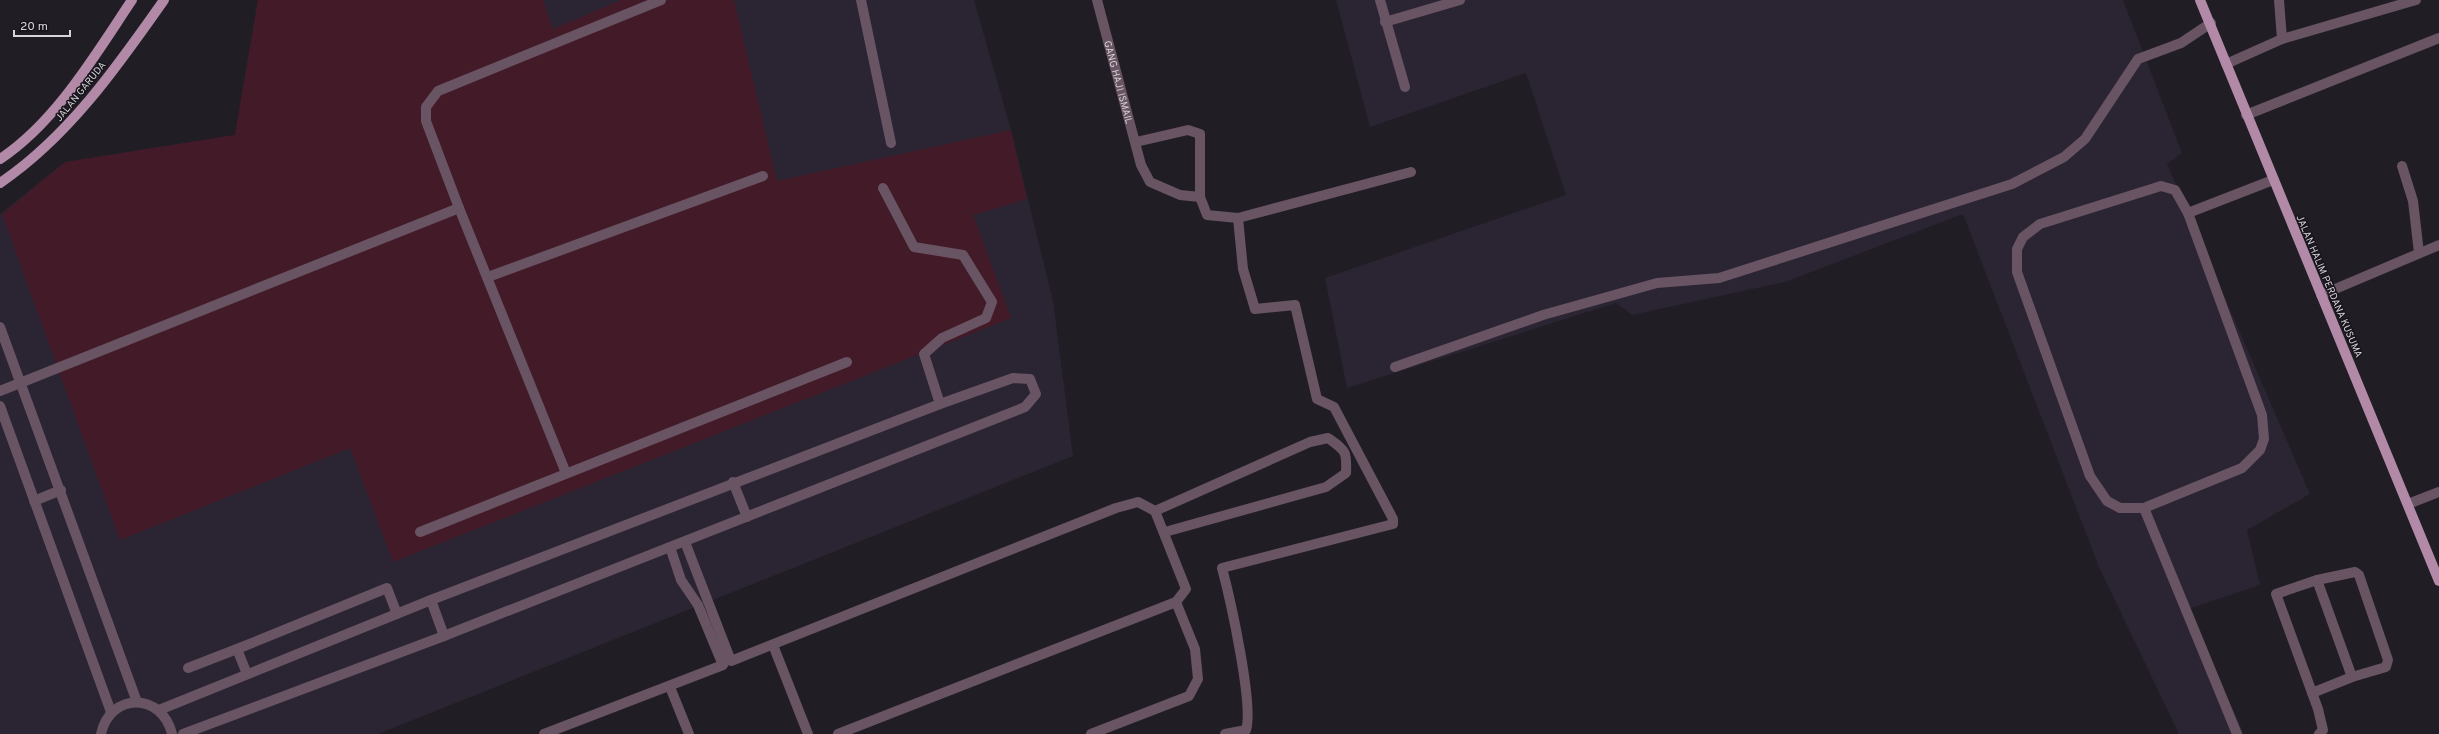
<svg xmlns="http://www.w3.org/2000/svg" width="2439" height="734" font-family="Overpass,sans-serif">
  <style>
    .built { fill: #2b2432 }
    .green { fill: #431a27 }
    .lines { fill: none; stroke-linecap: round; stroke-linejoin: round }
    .minor { stroke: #685463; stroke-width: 10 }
    .major { stroke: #b28aa8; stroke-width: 10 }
    .labels { text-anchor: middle; stroke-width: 3; stroke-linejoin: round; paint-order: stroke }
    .street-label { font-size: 10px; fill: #d7d4da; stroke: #18141c }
  </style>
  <rect width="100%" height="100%" fill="#211d25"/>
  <!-- built -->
  <path class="built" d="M258,0h716l37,130 42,171 20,155 -695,278h-378v-520l65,-52 170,-27z
    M1336,0h787l59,153 -15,11 143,330 -63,36 13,55 -72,24 56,125h-65l-80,-167 -136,-353 -178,68 -153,33 -16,-12 -269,85 -22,-110 241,-83 -40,-122 -156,54z"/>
  <!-- green -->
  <path class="green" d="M258,0h285l10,29 68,-29h113l43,181 234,-51 16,69 -54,16 38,103 -618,244 -43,-114 -230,92 -118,-326 63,-52 170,-27z"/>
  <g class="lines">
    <!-- minor -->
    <g class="minor">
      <path d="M861,0l30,143"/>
      <path id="s1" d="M1097,0l44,165 9,17 30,13 20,2"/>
      <path d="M1380,0l25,87"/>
      <path d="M2279,0l3,39"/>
      <path d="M1385,22l75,-22"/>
      <path d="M2226,64l56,-25 134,-39"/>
      <path d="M2246,115l193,-77"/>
      <path d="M1136,142l52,-12 12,4v63l7,18 31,3 173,-46"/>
      <path d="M2402,166l11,35 6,52"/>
      <path d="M2161,186l14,4 13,23 74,202 2,24 -4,11 -18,18 -98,40h-24l-13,-7 -17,-25 -73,-204v-23l6,-12 17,-13z"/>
      <path d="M883,188l31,59 49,8 29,47 -6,16 -44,20 -18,16 16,50"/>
      <path d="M2188,213l85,-33"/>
      <path d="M488,277l275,-101"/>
      <path d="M2321,295l118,-50"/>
      <path d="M0,327l137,375"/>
      <path d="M1395,367l148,-52 114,-32 62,-5 293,-94 52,-27 21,-18 53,-80 43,-16 30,-20"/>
      <path d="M0,391l459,-183"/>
      <path d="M0,406l111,306"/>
      <path d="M566,473l-107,-265 -33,-87v-14l12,-16 223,-91"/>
      <path d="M733,482l14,35"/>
      <path d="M34,501l27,-11"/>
      <path d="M2408,504l31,-12"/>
      <path d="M2144,508l93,226"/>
      <path d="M1155,511l155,-69 18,-4c18,13 19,13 18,35l-20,14 -161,45"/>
      <path d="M420,532l427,-170"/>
      <path d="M685,542l46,119 385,-153 22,-6 17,9 31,78 -10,13 -338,132"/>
      <path d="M431,600l13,36"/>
      <path d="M773,645l35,89"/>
      <path d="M188,668l49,-19"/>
      <path d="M247,674l-10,-25 150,-61 10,26"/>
      <path d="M670,687l19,47"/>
      <path d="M2312,693l40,-16 34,-10 2,-7 -29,-85 -4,-3 -38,8"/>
      <path d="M159,710l272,-110 509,-196 73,-26 17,1 6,15 -11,13 -581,229 -261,98"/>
      <path d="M101,734c9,-42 61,-42 71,0"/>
      <path d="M544,734l179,-69 -25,-60 -17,-25 -11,-33"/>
      <path d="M1091,734l98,-38 9,-17 -3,-30 -19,-47"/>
      <path d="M1225,734l21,-4c8,-25 -16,-132 -24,-162l171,-44v-5l-59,-112 -17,-8 -22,-94 -40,4 -12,-40 -5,-51"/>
      <path d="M2319,734l4,-4 -5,-21 -42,-115 41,-14 35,97"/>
    </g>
    <!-- major -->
    <path class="major" d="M2200,0l239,581
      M0,159c56,-37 95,-104 132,-159
      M0,183c68,-46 117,-116 164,-183"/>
  </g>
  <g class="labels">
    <!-- street labels -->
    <g class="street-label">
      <text dy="4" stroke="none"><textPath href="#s1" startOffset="85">GANG HAJI ISMAIL</textPath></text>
      <text transform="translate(80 91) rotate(-51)" y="4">JALAN GARUDA</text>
      <text transform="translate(2330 286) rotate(67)" y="4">JALAN HALIM PERDANA KUSUMA</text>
    </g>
  </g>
  <!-- scale -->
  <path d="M14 30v6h56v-6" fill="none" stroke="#d7d4da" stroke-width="2"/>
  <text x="20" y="30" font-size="12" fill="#d7d4da" stroke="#18141c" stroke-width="3" paint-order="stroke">20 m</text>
</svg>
